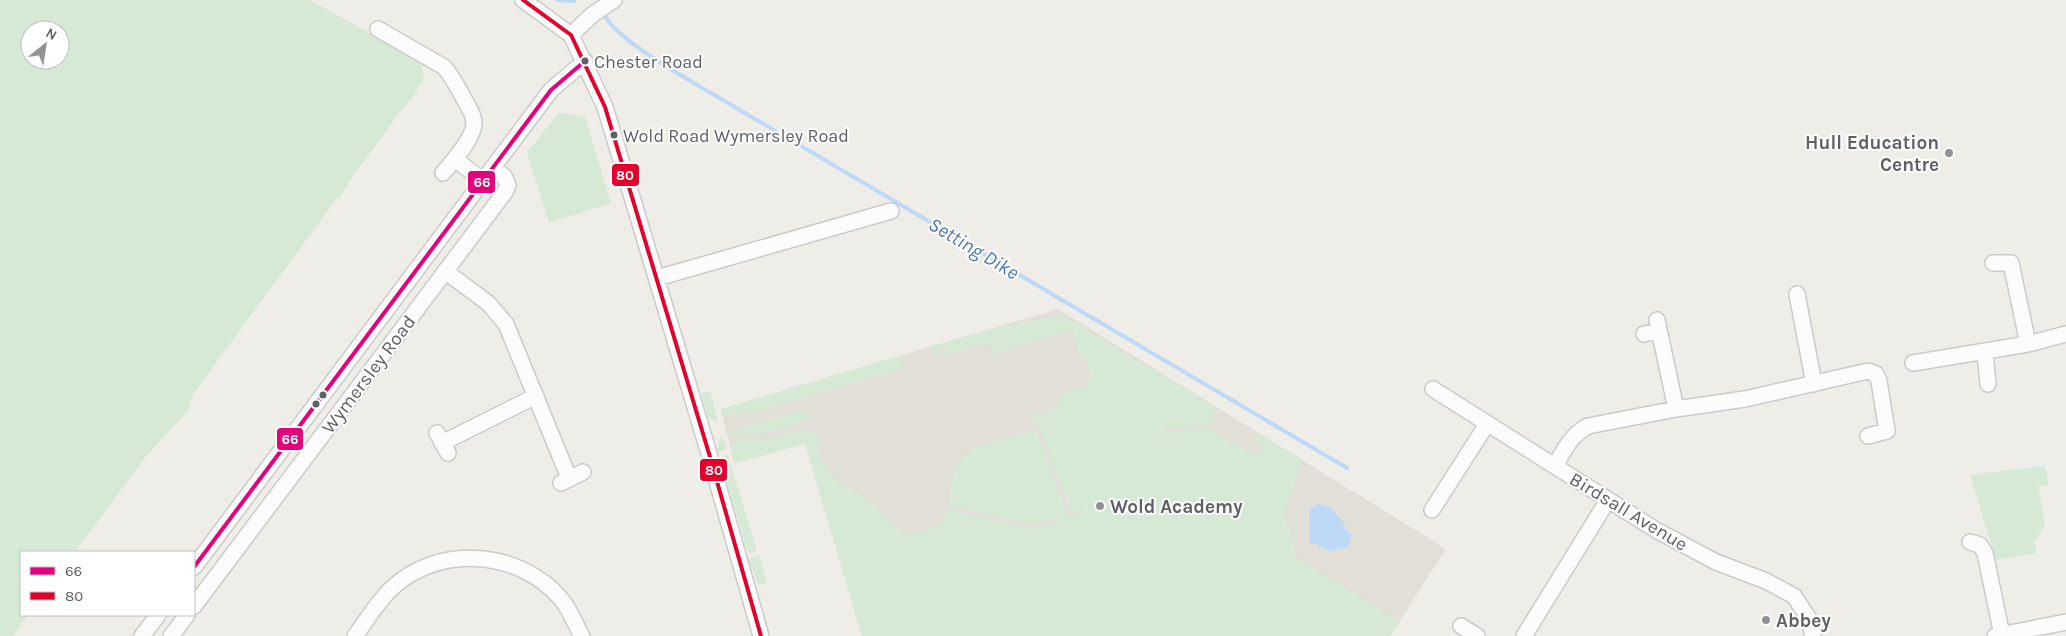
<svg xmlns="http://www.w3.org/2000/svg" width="2066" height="636" font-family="Karla,sans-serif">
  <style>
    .education { fill: #e1dfd8 }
    .green { fill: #d6e9d5; fill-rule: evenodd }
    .water { fill: #bdd9f7 }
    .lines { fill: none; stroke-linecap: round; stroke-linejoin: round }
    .stream { stroke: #bdd9f7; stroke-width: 4 }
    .minor-casing { stroke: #cacbca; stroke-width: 18 }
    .minor { stroke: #fcfcfc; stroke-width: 15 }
    .bus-1-casing { stroke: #fff; stroke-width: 8 }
    .bus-2-casing { stroke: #fff; stroke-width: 8 }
    .bus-1 { stroke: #e5007d; stroke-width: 4 }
    .bus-2 { stroke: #e4002b; stroke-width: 4 }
    .bus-dot { fill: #5e6166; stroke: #fff; stroke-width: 2 }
    .poi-dot { fill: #909294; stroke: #fff; stroke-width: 2 }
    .labels { text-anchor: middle; stroke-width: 4; stroke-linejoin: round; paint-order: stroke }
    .bus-label { font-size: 18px; fill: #5e6166; stroke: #fff; text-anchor: start }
    .poi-label { font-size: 19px; font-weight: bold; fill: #5e6166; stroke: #fff; text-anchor: start }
    .street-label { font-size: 19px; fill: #5e6166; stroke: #fff }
    .water-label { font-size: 20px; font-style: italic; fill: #4776b9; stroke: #fff }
    .line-badge { stroke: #fff; stroke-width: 2 }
    .badge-label { font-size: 14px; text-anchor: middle; font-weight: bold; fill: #fff }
  </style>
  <rect width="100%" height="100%" fill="#eeede8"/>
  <!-- education -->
  <path class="education" d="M1058,309l388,240 -56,87h-528l-57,-192 -71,19 -13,-54z"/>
  <!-- green -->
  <path class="green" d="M0,0h310l72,40 39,24 3,14 -11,19 -14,16 -48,66 -12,20 -2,-1 -144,196 -5,17 -42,45 -71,96h-54v63h7l-15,21h-13zM30,30h30v30h-30z
    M559,112l26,5 26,86 -62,20 -22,-70z
    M1055,316h8l7,4 144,86 -3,6 5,3 -7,11 -46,3 1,4 46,-4 19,12 -2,3 3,2 2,-4 17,11 2,-4 7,5 5,-8 -10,-6 4,-8 46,28 -19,52 12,45 104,65 -10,14h-528l-57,-192 -71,19 -3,-13 6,-10 28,-1 43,-10 9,6 4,10 -4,1 5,17 4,-1c7,26 24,22 42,37 21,16 30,47 62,30 9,-4 15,-9 18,-19l86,19 22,-7 -2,-4 -22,6 -83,-18c5,-26 -1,-43 26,-59l61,-17 31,85 3,2 15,-5 -1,-3 -13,4 -31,-85 -10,-8 3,-5 28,-8 -4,-12 32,-9 -1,-6 3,-2 -6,-21 -5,1 -7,-29 -80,25 -2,-7 -5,-3 -44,12v-1l5,-2 -2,-7 -8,3 3,8 -5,-3 -4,-8 59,-16z
    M899,356l4,13 -155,45 -2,-4 -24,6 -1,-7z
    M710,391l8,31 -10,-4 -1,-3 -6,-21z
    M801,410l5,2 4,7c-17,7 -34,12 -51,15 -10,2 -19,-3 -28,2l-4,-4z
    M722,436l5,13 -9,3v-9z
    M728,455l29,96 -6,2 -4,-3 -27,-92z
    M2045,466l4,19 -11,1 7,39 -11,17 3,11 -41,7 -26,-85z
    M759,555l8,27 -9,3 -9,-26z"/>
  <!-- water -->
  <path class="water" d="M1318,504l12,3 14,16 1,5 7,7 -4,12 -18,4 -11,-4 -2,-3 -7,-1 -1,-32z"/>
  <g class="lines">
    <!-- stream -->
    <path class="stream" d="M557,0l17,1
      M603,12c9,27 97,74 125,91l619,365"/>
    <defs>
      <path id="minor" d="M523,0l48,35 34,72 105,350 51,179
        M378,29l66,38c8,9 13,19 19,30 4,8 11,17 11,26 0,15 -21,38 -31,50
        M571,35l21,-20 22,-15
        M455,159l28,22
        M1993,263h18l17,81
        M445,271l43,32 18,21 63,154
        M657,278l234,-67
        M1797,294l17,90
        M1657,320l19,89
        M1644,334l15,-3
        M1985,352l3,32
        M1913,363l115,-19 38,-10
        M1433,389l223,141 60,32 50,19 28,15 15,23 4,17
        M437,433l11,20
        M442,443l94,-47
        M1555,466c9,-16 16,-31 33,-40l88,-17 69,-10 123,-28 8,3 3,7 8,50 -19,5
        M561,483l22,-11
        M1432,510l55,-86
        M1970,542l10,3 5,8 17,82
        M194,567l357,-477 34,-29
        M194,606l311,-414 3,-7 -4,-9 -12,-8
        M1461,626l16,10
        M142,636l16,-21
        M171,636l16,-21
        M355,636c11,-15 21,-32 35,-46 46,-46 129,-41 171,9 9,10 14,25 21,37
        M1524,636l84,-136
        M1995,636l71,-14"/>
    </defs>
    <!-- minor casing -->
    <use href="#minor" class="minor-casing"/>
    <!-- minor -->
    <use href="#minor" class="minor"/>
    <defs>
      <path id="bus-1" d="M194,567l357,-477 34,-29"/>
      <path id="bus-2" d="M523,0l48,35 34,72 105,350 51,179"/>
    </defs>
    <!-- bus-1 casing -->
    <use href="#bus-1" class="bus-1-casing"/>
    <!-- bus-2 casing -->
    <use href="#bus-2" class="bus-2-casing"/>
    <!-- bus-1 -->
    <use href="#bus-1" class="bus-1"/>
    <!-- bus-2 -->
    <use href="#bus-2" class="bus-2"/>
  </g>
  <!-- markers -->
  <g class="bus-dot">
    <circle cx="585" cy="61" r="4.5"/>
    <circle cx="614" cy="135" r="4.5"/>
    <circle cx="323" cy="395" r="4.5"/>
    <circle cx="316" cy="404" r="4.5"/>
  </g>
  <g class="poi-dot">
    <circle cx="1949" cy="153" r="5"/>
    <circle cx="1100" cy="506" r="5"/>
    <circle cx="1766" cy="620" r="5"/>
  </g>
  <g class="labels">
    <!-- bus labels -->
    <g class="bus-label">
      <text x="594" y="68">Chester Road</text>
      <text x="623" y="142">Wold Road Wymersley Road</text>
    </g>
    <!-- poi labels -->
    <g class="poi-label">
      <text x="1939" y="149" text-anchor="end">Hull Education<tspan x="1939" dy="22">Centre</tspan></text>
      <text x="1110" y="513">Wold Academy</text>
      <text x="1776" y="627">Abbey</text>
    </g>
    <!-- street labels -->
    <g class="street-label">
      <text transform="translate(368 374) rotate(-53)" y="7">Wymersley Road</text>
      <text transform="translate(1629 511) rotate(31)" y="7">Birdsall Avenue</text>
    </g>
    <!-- water labels -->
    <g class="water-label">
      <text transform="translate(974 248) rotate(31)" y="7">Setting Dike</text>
    </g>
  </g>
  <g class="line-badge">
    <rect x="611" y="163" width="29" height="24" rx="5" fill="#e4002b"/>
    <rect x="467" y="170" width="29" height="24" rx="5" fill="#e5007d"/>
    <rect x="276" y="427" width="28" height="24" rx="5" fill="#e5007d"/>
    <rect x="699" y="458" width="29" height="24" rx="5" fill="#e4002b"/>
  </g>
  <g class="badge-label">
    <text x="625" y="180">80</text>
    <text x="482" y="187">66</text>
    <text x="290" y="444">66</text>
    <text x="714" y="475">80</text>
  </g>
  <!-- legend -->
  <rect x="20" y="551" width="175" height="65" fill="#ffffff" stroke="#bfc0c2"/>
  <rect x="30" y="567" width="25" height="8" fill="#e5007d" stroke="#bfc0c2"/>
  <text x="65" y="576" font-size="15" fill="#5e6166">66</text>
  <rect x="30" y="592" width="25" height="8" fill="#e4002b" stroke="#bfc0c2"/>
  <text x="65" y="601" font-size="15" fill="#5e6166">80</text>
  <!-- north arrow -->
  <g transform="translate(45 45) rotate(30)"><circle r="24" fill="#ffffff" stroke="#bfc0c2"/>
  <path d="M0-4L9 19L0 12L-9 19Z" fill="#909294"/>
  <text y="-8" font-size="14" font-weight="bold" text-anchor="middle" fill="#5e6166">N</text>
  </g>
</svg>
